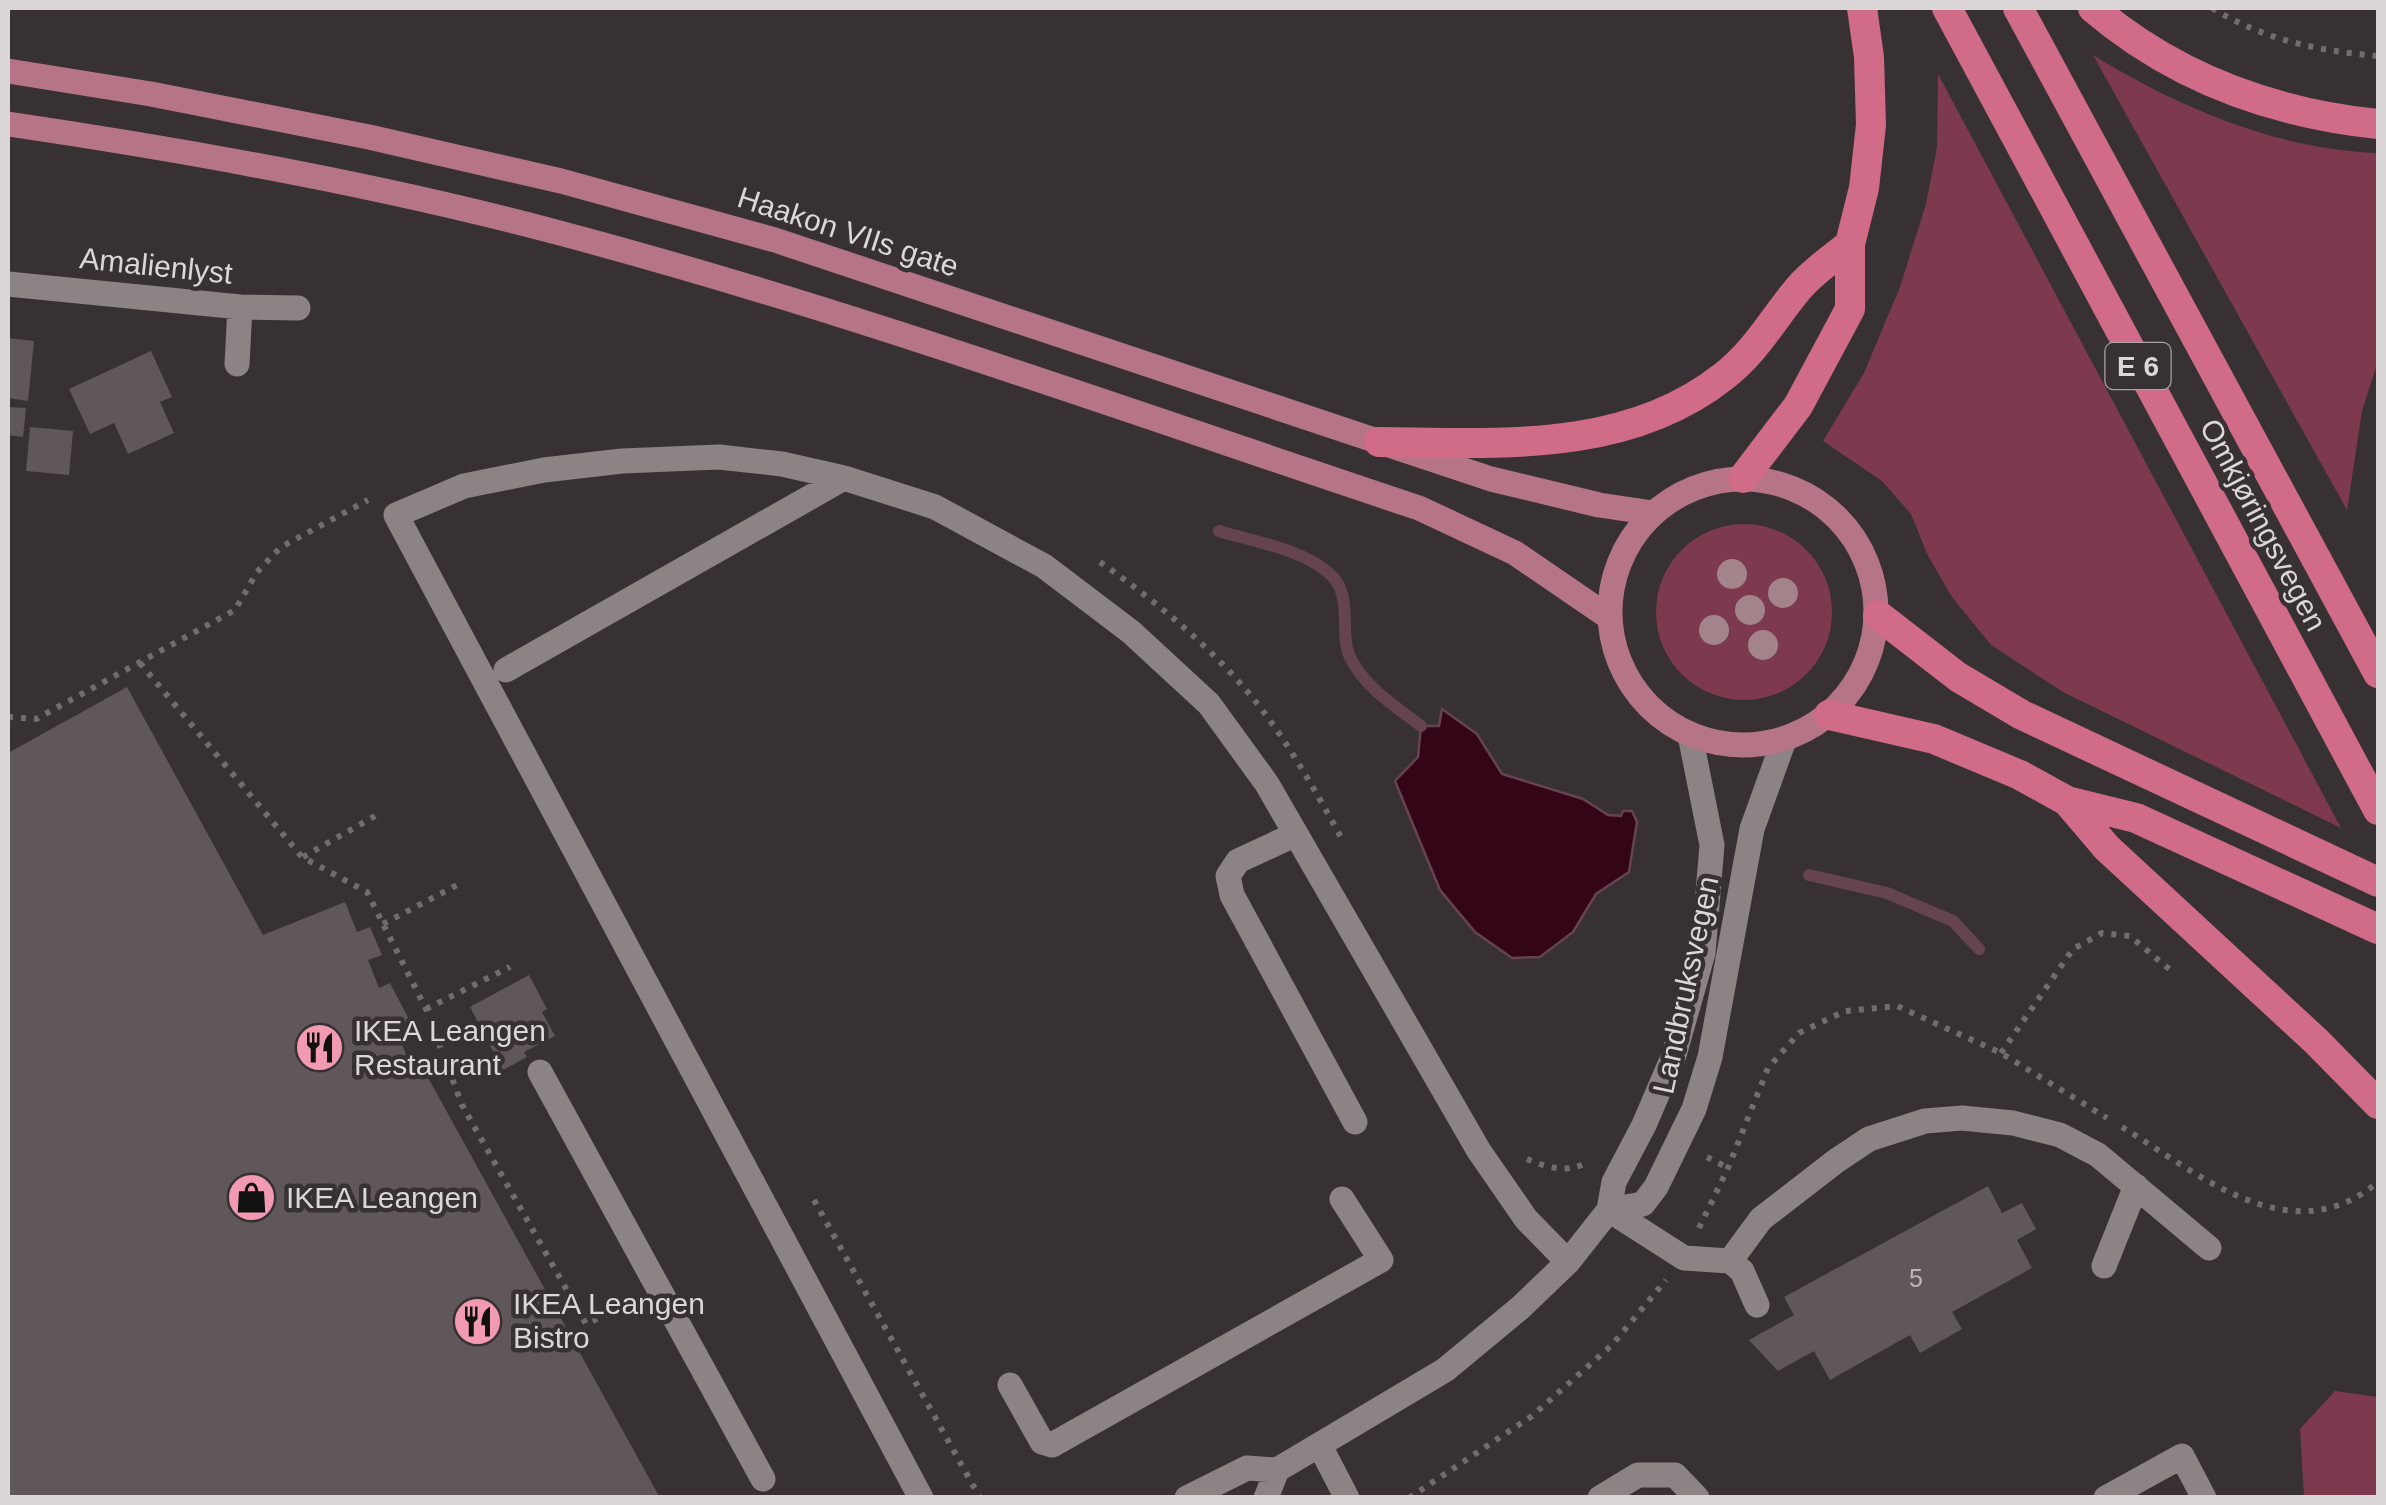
<svg xmlns="http://www.w3.org/2000/svg" width="2386" height="1505" font-family="Arial,sans-serif">
  <style>
    .green { fill: #7d394d }
    .water { fill: #330516; stroke: #654450; stroke-width: 2.5 }
    .lines { fill: none; stroke-linecap: round; stroke-linejoin: round }
    .stream { stroke: #654450; stroke-width: 12 }
    .building { fill: #5f5759 }
    .path { stroke: #726c6e; stroke-width: 6; stroke-dasharray: 5 8; stroke-linecap: butt }
    .minor { stroke: #8c8385; stroke-width: 25 }
    .major { stroke: #b57587; stroke-width: 25 }
    .highway { stroke: #d06b88; stroke-width: 30 }
    .tree { fill: #a4848b }
    .labels { text-anchor: middle; stroke-width: 9; stroke-linejoin: round; paint-order: stroke }
    .number-label { font-size: 25px; fill: #bcb6b8 }
    .shield { fill: #383133; stroke: #aaa4a6; stroke-width: 2.5 }
    .shield-label { font-size: 28px; font-weight: bold; fill: #dbd6d7 }
    .street-label { font-size: 30px; fill: #dbd6d7; stroke: #383133 }
    .poi-label { font-size: 30px; fill: #dbd6d7; stroke: #383133; text-anchor: start }
  </style>
  <rect width="100%" height="100%" fill="#383133"/>
  <!-- green -->
  <path class="green" d="M2093,55c87,53 182,94 285,98v208l-16,50 -15,99z
    M1938,74l403,754 -278,-136 -72,-47 -39,-48 -24,-41 -17,-42 -29,-33 -59,-40 41,-68 36,-86 26,-83 11,-57z
    M1656 612a88 88 0 1 1 176 0a88 88 0 1 1-176 0Z
    M2335,1391l43,6v100h-74l-4,-68z"/>
  <!-- water -->
  <path class="water" d="M1442,709l35,25 25,40 81,25 25,16 13,1 2,-5h9l5,11 -8,50 -33,22 -23,38 -33,25 -28,1 -37,-26 -35,-42 -45,-109 23,-24 3,-31h18z"/>
  <g class="lines">
    <!-- stream -->
    <path class="stream" d="M1219,531c35,11 86,18 113,45 21,21 7,58 18,81 14,30 46,50 71,69
      M1809,875l78,18 66,28 26,28"/>
  </g>
  <!-- building -->
  <path class="building" d="M8,338l26,3 -6,60 -20,-3z
    M151,351l21,46 -12,5 14,31 -46,21 -14,-31 -24,11 -21,-45z
    M8,407l18,1 -3,29 -15,-2z
    M30,427l43,4 -4,44 -43,-4z
    M127,687l136,248 82,-33 12,30 13,-5 12,28 -14,5 11,28 11,-5 23,44 -15,7 9,23 8,-3 245,444h-652v-745z
    M529,975l18,34 -5,3 13,24 -31,16 3,5 -24,13 -33,-63z
    M1988,1186l14,27 20,-10 14,26 -19,11 15,28 -80,44 10,17 -42,24 -10,-18 -80,45 -16,-29 -36,20 -29,-31 45,-25 -10,-18z"/>
  <g class="lines">
    <!-- path -->
    <path class="path" d="M2212,8c52,32 107,43 166,48
      M1100,562c50,35 99,75 140,121 41,46 72,102 102,156
      M140,663l162,194 65,35 59,117 36,96 124,219 43,-20
      M8,717l28,2 199,-109 22,-38 24,-25 87,-47
      M303,857l72,-41
      M383,924l78,-41
      M426,1009l84,-42
      M2001,1053l72,-104 29,-16 28,3 45,38
      M2122,1127c77,47 169,128 256,55
      M1707,1157l21,11
      M1527,1159c18,8 42,15 60,3
      M814,1200l166,298
      M1699,1228l29,-60 40,-100 31,-35 46,-22 52,-5 104,47 106,65
      M1409,1498l123,-82 80,-71 54,-65"/>
    <!-- minor -->
    <path class="minor" d="M8,284l232,23 58,1
      M237,364l3,-57
      M506,670l338,-192
      M1294,835l-56,26 -10,15 4,19 123,227
      M540,1072l223,407
      M1609,1210l75,48 46,3 31,-42 75,-58 33,-22 56,-18 37,-3 51,5 47,12 38,20 111,93
      M1609,1210l34,-6 13,-17 38,-78 16,-52 42,-228 32,-89
      M1730,1261l12,10 15,34
      M2104,1266l32,-80
      M1010,1385l32,57 10,3 329,-185 -39,-61
      M1320,1446l27,52
      M921,1498l-525,-983 68,-29 80,-16 78,-9 97,-4 63,7 62,14 91,29 109,59 87,66 78,72 58,80 212,367 47,68 42,43
      M1187,1498l60,-30 30,2 168,-100 75,-62 48,-46 41,-52 5,-28 30,-57 30,-70 29,-102 9,-108 -22,-110
      M1266,1498l11,-28
      M1600,1498l38,-23h37l22,23
      M2106,1498l76,-42 22,42"/>
    <!-- major -->
    <path class="major" d="M8,71l143,23 218,43 192,44 214,59 716,239 108,26 54,8
      M8,124c184,27 367,60 548,108 291,77 577,181 863,276l96,45 95,65
      M1610 612a133 133 0 1 1 266 0a133 133 0 1 1-266 0Z"/>
    <!-- highway -->
    <path class="highway" d="M1947,8l431,802
      M2018,8l360,665
      M2093,8c81,69 180,105 285,116
      M1379,442c117,1 247,12 345,-66 32,-25 49,-57 74,-87 14,-17 35,-31 52,-45
      M1743,478l55,-72 52,-97v-65l14,-56 7,-63 -2,-68 -7,-49
      M1878,615l80,62 64,38 356,167
      M1829,715l105,24 86,36 47,26 69,17 242,111
      M2067,801l40,47 209,193 62,63"/>
  </g>
  <!-- trees -->
  <g class="tree">
    <circle cx="1732" cy="574" r="15"/>
    <circle cx="1783" cy="593" r="15"/>
    <circle cx="1750" cy="610" r="15"/>
    <circle cx="1714" cy="630" r="15"/>
    <circle cx="1763" cy="645" r="15"/>
  </g>
  <!-- icons -->
  <defs>
    <symbol id="restaurant-disc" viewBox="-11 -11 22 22"><circle r="9.5" fill="#f19ab1" stroke="#383133"/><path d="M-5-6h1v4h1v-4h1v4h1v-4h1v5L-1.5 .5V6h-2V.5L-5-1ZM5-6V6H3V1.5H1.5Q1.5-4 5-6Z" fill="#111"/></symbol>
    <symbol id="shop-disc" viewBox="-11 -11 22 22"><circle r="9.5" fill="#f19ab1" stroke="#383133"/><path d="M-5-2.5h2.3a2.7 3.5 0 0 1 5.4 0H5L5.5 6h-11ZM-1.5-2.5h3a1.5 2.3 0 0 0-3 0Z" fill="#111"/></symbol>
  </defs>
  <g fill-rule="evenodd">
    <use href="#restaurant-disc" x="292" y="1020" width="55" height="55"/>
    <use href="#shop-disc" x="224" y="1170" width="55" height="55"/>
    <use href="#restaurant-disc" x="450" y="1294" width="55" height="55"/>
  </g>
  <g class="labels">
    <!-- number labels -->
    <g class="number-label">
      <text x="1916" y="1287">5</text>
    </g>
    <!-- shield labels -->
    <rect class="shield" x="2105.5" y="343" width="65" height="46" rx="8"/>
    <g class="shield-label">
      <text x="2138" y="376">E 6</text>
    </g>
    <!-- street labels -->
    <g class="street-label">
      <text transform="translate(848 232) rotate(18)" y="10">Haakon VIIs gate</text>
      <text transform="translate(156 266) rotate(6)" y="10">Amalienlyst</text>
      <text transform="translate(2263 525) rotate(62)" y="10">Omkjøringsvegen</text>
      <text transform="translate(1686 985) rotate(-78)" y="10">Landbruksvegen</text>
    </g>
    <!-- poi labels -->
    <g class="poi-label">
      <text x="354" y="1041">IKEA Leangen<tspan x="354" dy="34">Restaurant</tspan></text>
      <text x="286" y="1208">IKEA Leangen</text>
      <text x="513" y="1314">IKEA Leangen<tspan x="513" dy="34">Bistro</tspan></text>
    </g>
  </g>
  <!-- border -->
  <rect width="2386" height="1505" fill="none" stroke="#dbd6d7" stroke-width="20"/>
</svg>
